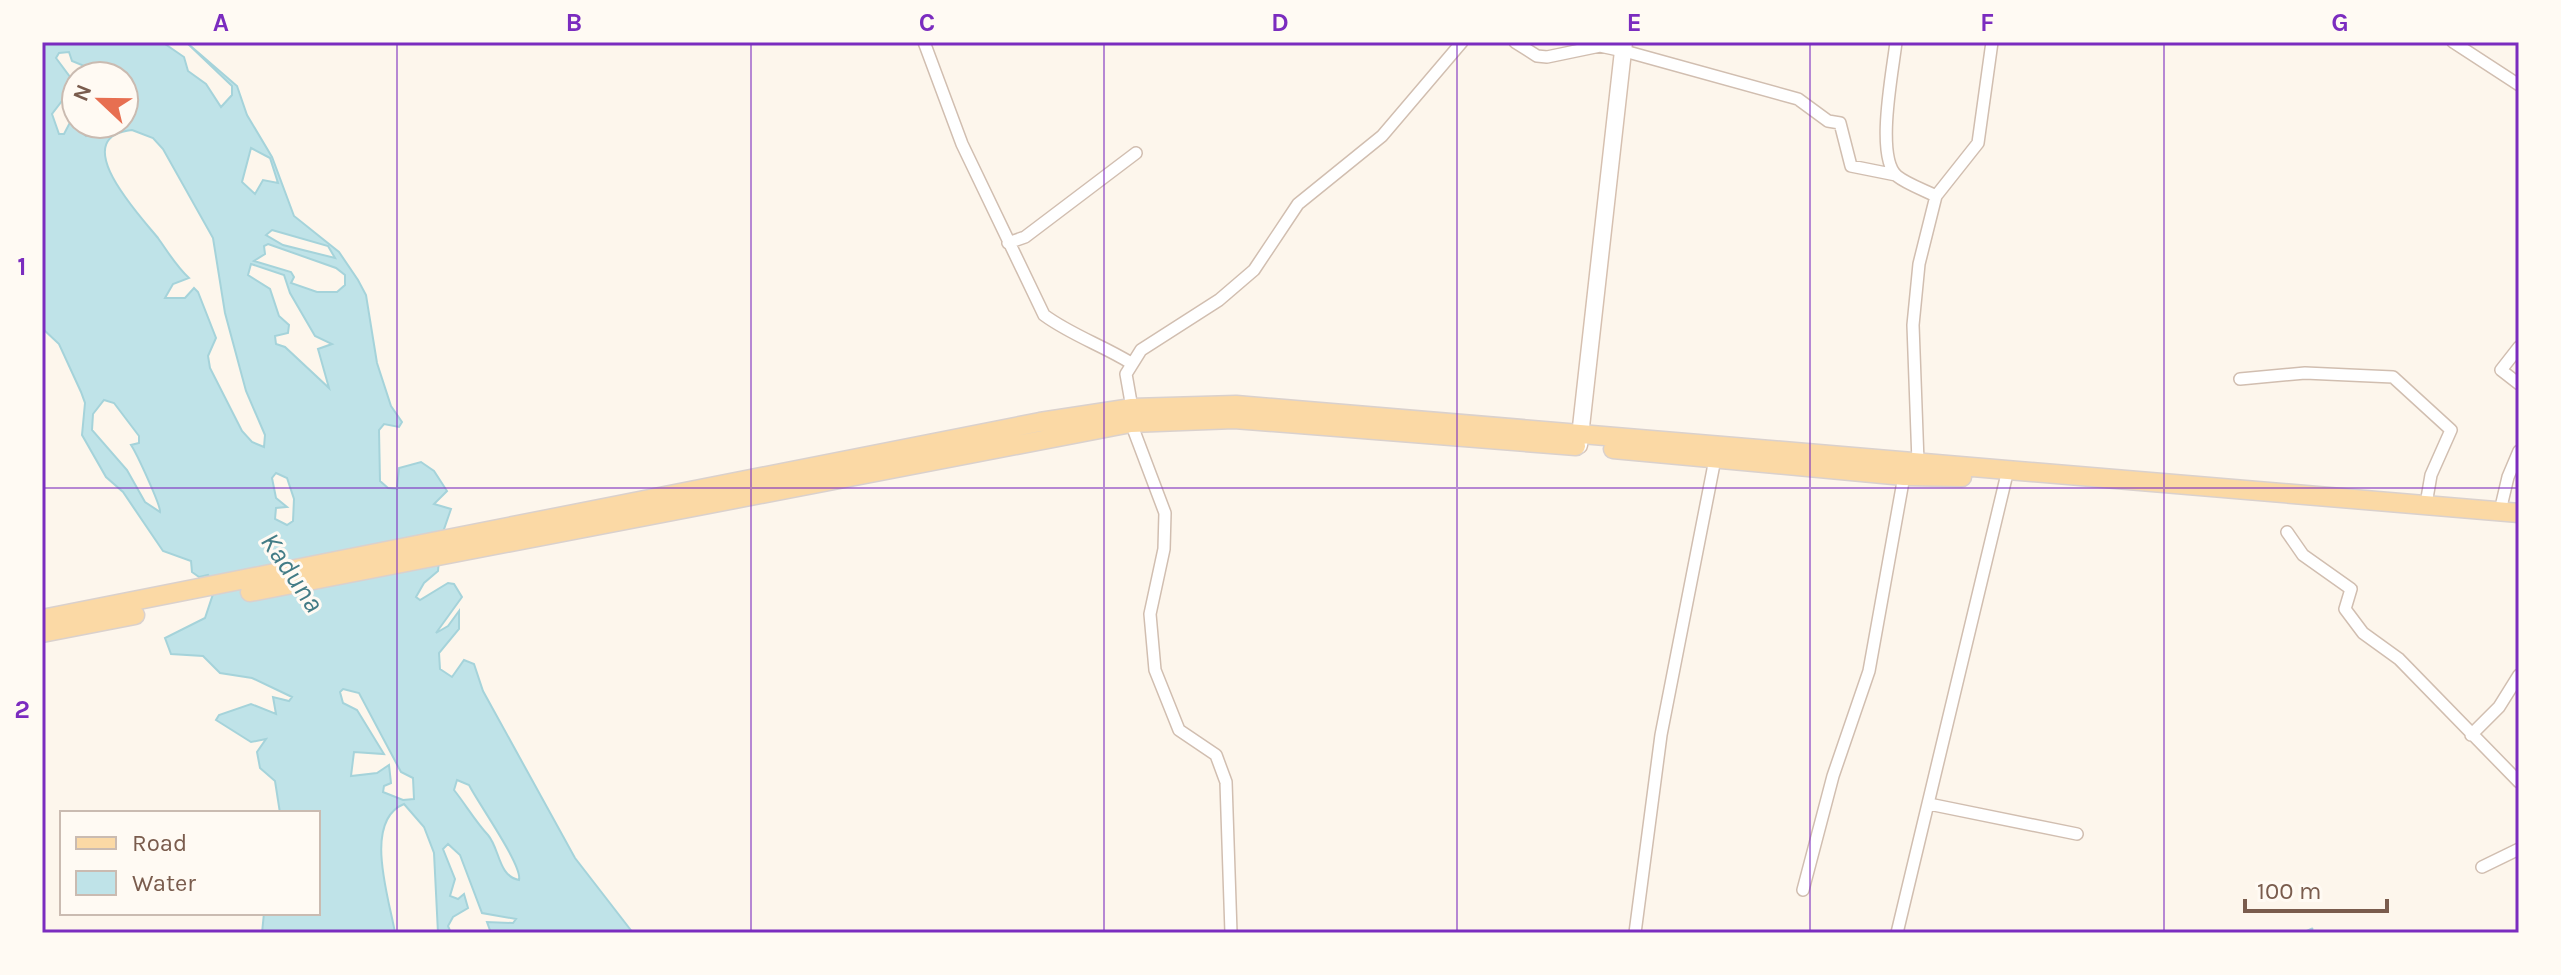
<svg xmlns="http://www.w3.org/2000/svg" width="2561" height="975" font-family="Karla,sans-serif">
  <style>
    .water { fill: #bfe3e8; stroke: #a5d3da; stroke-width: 2; fill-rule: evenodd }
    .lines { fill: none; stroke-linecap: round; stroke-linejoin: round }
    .stream { stroke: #a5d3da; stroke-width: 3 }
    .street-casing { stroke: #d1beb0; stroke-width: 14 }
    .secondary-casing { stroke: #d6c0b0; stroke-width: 19 }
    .primary-casing { stroke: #dad1cd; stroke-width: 21 }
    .street { stroke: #fff; stroke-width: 11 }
    .secondary { stroke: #fff; stroke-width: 16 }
    .primary { stroke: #fbd9a5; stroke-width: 18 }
    .grid { fill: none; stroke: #7b2cbf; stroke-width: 2; stroke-opacity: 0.55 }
    .labels { text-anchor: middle; stroke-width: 6; stroke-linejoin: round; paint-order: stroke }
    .water-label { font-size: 28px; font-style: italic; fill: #437c86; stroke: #fffaf3 }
    .neatline { fill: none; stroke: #7b2cbf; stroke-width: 3 }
    .grid-label { font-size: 26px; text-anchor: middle; font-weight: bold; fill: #7b2cbf }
  </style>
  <rect width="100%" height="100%" fill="#fdf6ec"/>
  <!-- water -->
  <path class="water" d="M42,42l123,2 19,13 4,14 18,13 15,23 11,-12v-9l-46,-44 51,44 10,29 25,42 22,59 45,36 19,28 8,15 11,68 14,43 11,16 -3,5 -15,-3 -5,6 1,51 8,7 9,1 2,-21 22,-6 13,9 13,20 -13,13 17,5 -10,29 -3,33 -14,12 -8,14 4,3 28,-17 6,1 8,13 -26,36 12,-7 11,-15v18l-20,24 1,16 12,8 12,-17 10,4 9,27 92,167 58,75h-142l-4,-11 26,1 3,-4 -34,-6 -22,-58 -12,-11 -5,5 12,30 -5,17 8,3 6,-5 4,14 -15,9 -5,9 3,7h-13l-4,-80 -10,-26 -20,-23c-42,17 -14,97 -9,129h-133l2,-20h54v-100h-38l-5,-32 -15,-13 -3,-16 9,-13 -15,3 -35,-22 3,-5 32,-11 25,10 -3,-17 16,4 3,-4 -40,-19 -32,-5 -17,-17 -32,-2 -6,-16 40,-20 10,-30 -7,-13 -9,2 -7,-5 -1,-11 -28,-10 -40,-59 -17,-15 -24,-42 3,-32 -4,-11 -22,-48 -17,-16zM69,52l3,9 17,7 18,-2 11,10h6l3,31 -3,17 -38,12 -4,-4v-8h-6v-13l-12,23h-5l-7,-20 16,-21 5,-12 -17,-23 3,-5zM132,130l21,8 10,11 50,89 12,75 21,78 19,44 -1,12 -12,-5 -10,-11 -32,-63 -2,-12 8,-18 -18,-46 -4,-4 -9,10h-20l8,-14 16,-6c-13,-12 -21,-26 -31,-40 -17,-21 -93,-101 -26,-108zM251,148l19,10 8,25 -15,-3 -8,14 -13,-12zM272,230l56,16 7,12 -52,-13 -17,-10zM268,244l68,24 9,7v10l-8,7h-20l-26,-9 3,-6 -3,-5 -37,-11 11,-7 -1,-8zM251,264l33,11 6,18 25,43 17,8 -14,5 11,39 -44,-41 -9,-3 -1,-8 13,-3 1,-8 -10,-9 -9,-27 -22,-14zM104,400l10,3 25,33v7l-8,2c6,9 30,61 29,67l-15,-10 -18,-32 -35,-40 1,-16zM276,473l11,5 7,21 -1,22 -6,4 -12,-6 1,-11 11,-1 -11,-9 -4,-20zM343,689l16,4 42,79 12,6 1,21 -11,1 -20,-8 1,-6 7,-3 -2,-18 -12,8 -26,3 3,-24 30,2 -27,-44 -14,-7 -3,-11zM457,780l12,5c9,18 54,81 50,95 -21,-4 -19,-31 -31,-45 -13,-14 -22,-30 -34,-45z"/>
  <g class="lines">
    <!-- stream -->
    <path class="stream" d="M2303,933l9,-4"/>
    <defs>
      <path id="street" d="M924,42l38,102 82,171c27,20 58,30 87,48
        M1515,42l22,14 10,1 53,-11 28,6 170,47 30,22 12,2 11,43 45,9
        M1896,42c-3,28 -21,115 1,134 10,8 27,14 39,20
        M2453,42l66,43
        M1008,243l17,-6 111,-84
        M2519,347l-18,23 18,14
        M2240,379l65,-6 88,4 58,53 -20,45 -5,29
        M1132,408l-6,-34 15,-24 78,-50 35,-30 44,-66 84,-68 80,-94
        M1131,423l34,90 -1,36 -14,65 5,56 24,60 37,25 10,27 5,151
        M1918,462l-5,-137 6,-61 17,-68 42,-53 14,-101
        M2500,511l8,-34 11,-26
        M2287,532l16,23 48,34 -6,20 18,24 36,26 120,123
        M2471,735l28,-28 20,-32
        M1929,804l148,30
        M2482,867l37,-18
        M1803,890l30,-114 36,-105 35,-195
        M1635,933l26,-198 54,-276
        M1897,933l109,-455"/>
      <path id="secondary" d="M1579,445l45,-403"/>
      <path id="primary" d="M1613,449l291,27 58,1
        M250,592l881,-169 103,-4 342,27
        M42,619l998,-197 92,-14 104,-3 1283,108
        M42,633l93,-18"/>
    </defs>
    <!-- street casing -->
    <use href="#street" class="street-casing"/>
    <!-- secondary casing -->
    <use href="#secondary" class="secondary-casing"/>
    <!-- primary casing -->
    <use href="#primary" class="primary-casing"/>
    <!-- street -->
    <use href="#street" class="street"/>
    <!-- secondary -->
    <use href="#secondary" class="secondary"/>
    <!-- primary -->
    <use href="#primary" class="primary"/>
  </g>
  <!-- grid -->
  <path class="grid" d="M397,42v891M751,42v891M1104,42v891M1457,42v891M1810,42v891M2164,42v891M42,488h2477"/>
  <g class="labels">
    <!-- water labels -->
    <g class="water-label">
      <text transform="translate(293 572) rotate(56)" y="10">Kaduna</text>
    </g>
  </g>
  <!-- border -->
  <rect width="2561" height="975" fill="none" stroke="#fffaf3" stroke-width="88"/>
  <!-- legend -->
  <rect x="60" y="811" width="260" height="104" fill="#fffaf3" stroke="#cabbb1" stroke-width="2"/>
  <rect x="76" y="837" width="40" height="12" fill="#fbd9a5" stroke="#cabbb1" stroke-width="2"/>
  <text x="132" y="851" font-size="24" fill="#7a5c4d">Road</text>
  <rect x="76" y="871" width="40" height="24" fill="#bfe3e8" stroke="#cabbb1" stroke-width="2"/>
  <text x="132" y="891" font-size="24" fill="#7a5c4d">Water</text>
  <!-- north arrow -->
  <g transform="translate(100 100) rotate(292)"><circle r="38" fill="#fffaf3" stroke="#cabbb1" stroke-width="2"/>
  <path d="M0-6L14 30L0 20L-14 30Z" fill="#e76f51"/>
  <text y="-12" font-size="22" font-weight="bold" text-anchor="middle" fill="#7a5c4d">N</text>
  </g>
  <!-- scale -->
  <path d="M2245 899v12h142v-12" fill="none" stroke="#7a5c4d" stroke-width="4"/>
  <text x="2257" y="899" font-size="24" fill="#7a5c4d" stroke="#fffaf3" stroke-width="6" paint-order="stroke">100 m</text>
  <rect x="44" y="44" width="2473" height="887" class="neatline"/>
  <g class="grid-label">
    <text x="221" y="31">A</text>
    <text x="574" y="31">B</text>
    <text x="927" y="31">C</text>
    <text x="1280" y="31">D</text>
    <text x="1634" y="31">E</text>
    <text x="1987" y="31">F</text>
    <text x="2340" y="31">G</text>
    <text x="22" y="275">1</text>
    <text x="22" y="718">2</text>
  </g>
</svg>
